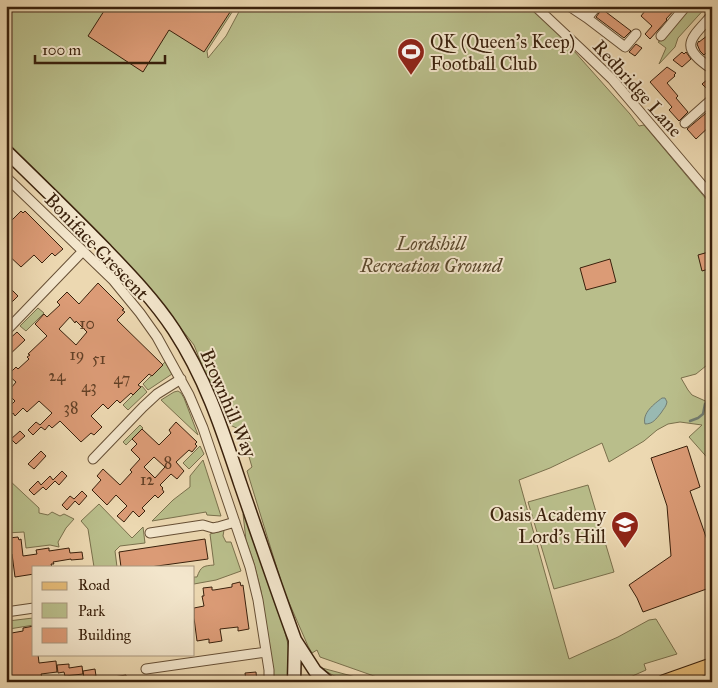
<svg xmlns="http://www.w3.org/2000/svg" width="718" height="688" font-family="'IM FELL Great Primer',serif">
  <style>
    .green { fill: #b9be8b; stroke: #7a704c }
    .water { fill: #99b9b2; stroke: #737c70 }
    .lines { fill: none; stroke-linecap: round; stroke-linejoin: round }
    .stream { stroke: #737c70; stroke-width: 2.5 }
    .building { fill: #db9b76; stroke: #3a210c; fill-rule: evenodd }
    .street-casing { stroke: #664f35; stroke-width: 11 }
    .secondary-casing { stroke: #3a210c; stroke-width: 15 }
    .primary-casing { stroke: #3a210c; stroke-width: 16 }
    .street { stroke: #f3e6cc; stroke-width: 9 }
    .secondary { stroke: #f3e6cc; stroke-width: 12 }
    .primary { stroke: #e6bc78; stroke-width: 14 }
    .labels { text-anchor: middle; stroke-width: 4; stroke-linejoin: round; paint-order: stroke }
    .number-label { font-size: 16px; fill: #624026 }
    .poi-label { font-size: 19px; fill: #3a210c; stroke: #f3e6cc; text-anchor: start }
    .street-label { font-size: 19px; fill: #3a210c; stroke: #f3e6cc }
    .park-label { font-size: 19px; font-style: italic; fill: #5a482c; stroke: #f3e6cc }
  </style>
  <rect width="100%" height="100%" fill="#ecd8b1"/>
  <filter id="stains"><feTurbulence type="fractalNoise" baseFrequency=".004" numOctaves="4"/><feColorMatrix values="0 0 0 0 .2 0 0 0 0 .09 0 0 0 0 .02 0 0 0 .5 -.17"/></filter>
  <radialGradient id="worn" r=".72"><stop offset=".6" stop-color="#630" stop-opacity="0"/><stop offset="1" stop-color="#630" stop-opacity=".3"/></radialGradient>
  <!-- green -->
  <path class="green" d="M6,6h230l-29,45 1,7 18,-22 16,-30h292l96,108 9,12 5,-1 68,81v155l-16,13 -15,4 7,12 4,5 20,9v59l-23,-26 13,-12 -22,-3 -12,2 -11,6 -13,11 -35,21 -7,-19 -52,25 -31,12 50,179 49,-22 31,-17 7,-1 21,35 -33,10 2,6 -27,12h-228l-71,-25 -3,-7 -5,3 -4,-7 -24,-55 -37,-120 5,-4 -11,-37 -11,-5 -13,-22 -23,-58 -55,-70 -20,-19 -113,-113z
    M693,6h14l-29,32 -3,9 -16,17 7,-16 -8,-6 5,-3 20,-27h5z
    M38,308l6,5 -18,18 -6,-5z
    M165,362l7,12 -24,16 -5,-6z
    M142,386l5,6 -19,18 -5,-5z
    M178,391l3,2 3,5 14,37 -37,-35 13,-8z
    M140,425l3,3 -17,17 -3,-3z
    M200,446l4,8 -15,15 -6,-6z
    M203,460l18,56 -14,-1 -1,-3 -54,9 21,-21 17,-13v-11z
    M6,480h3l30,28v5l9,2 4,-3 8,4 4,-2 10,5 -8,9 -8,14 1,5 -9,-2 -24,3 -2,-16 -18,1z
    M588,485l26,87 -60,17 -26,-87z
    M99,504l33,34 11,-11 2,16 -25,3 -5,5 2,16h-23l-6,-38 -7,-8z
    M248,510l27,83 17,67 -2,22h-18l1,-10 -12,-81 -8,-31 -7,-20 -3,-26z
    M224,530l-1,6 3,6h5l10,29 -25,9 -22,4v-7h3c4,-11 6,-11 17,-12l-4,-31z
    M33,618l1,7 -25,4 -1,-8z
    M322,668l41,11 8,3c-18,0 -35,-2 -49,-14z"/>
  <!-- water -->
  <path class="water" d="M662,398h3l2,4c-1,5 -3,6 -6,11 -5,6 -8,11 -16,11 -3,-11 9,-20 17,-26z"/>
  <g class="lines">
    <!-- stream -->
    <path class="stream" d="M690,421l8,-3 5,-4 2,-10 7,-6"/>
  </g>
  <!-- building -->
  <path class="building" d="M97,6h137l-30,46 -35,-22 -26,42 -55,-36 16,-25z
    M649,6h29l-12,13 1,1 -17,19 -5,-5 7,-8 -11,-10z
    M602,9l29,22 -7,7 -28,-21z
    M712,32v15l-8,8 -4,-4 -3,-7 2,-3v1z
    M636,44l6,4 -7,8 -6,-4z
    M682,52l2,2 2,-2 5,7 -9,8 -9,-7z
    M667,67l9,6 -2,2 1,1 -8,7 11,13 -2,2 12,14 -9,9 -10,-11 3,-3 -22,-25z
    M708,79l4,4v10h-1l-9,-9z
    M712,108v16l-16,15 -9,-10z
    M21,211l2,2 2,-2 38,38 -8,7 -3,-3 -10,10 -8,-8 -13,12 -15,-14v-38l6,5z
    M712,251v17l-10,3 -4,-16z
    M610,259l6,23 -30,8 -6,-22z
    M98,283l26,26 -2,1 3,2 -8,8 46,45 -11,11 -3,-2 -11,11 3,2 -8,8 -2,-2 -11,10 -3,-3 -9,9 -5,-5 -12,12 11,11 -8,8 -3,-2 -10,9 -21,-21 -8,7 -3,-3 -4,5 -4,-3 -8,8 -5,-5 8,-8 4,3 12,-12 -13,-12 -12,11 -4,-4 -8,8 -2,-3 -7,7v-10l9,-9 -8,-8 9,-11 -8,-7 8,-8 2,2 11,-10 -2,-2 3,-2 -2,-1 19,-18 -12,-12 9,-10 3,3 13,-12 -3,-3 10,-10 12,12zM70,317l5,6 1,-2 11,11 -11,13 -17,-16z
    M6,284l12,12 -7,7 -5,-4z
    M17,332l8,8 -19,18v-16z
    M176,422l21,20 -2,2 2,2 -5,6 -3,-2 -13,12 8,9 -7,8 -6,-5 -11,11 3,3 -1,1 2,3 -6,6 -3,-3 -13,13 3,3 -6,6 -6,-6 -9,11 -7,-6 10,-10 -11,-11 -9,10 -15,-15 9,-10 -4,-4 6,-7 17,16 12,-13 -2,-2 10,-11 -9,-9 6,-6 -5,-5 10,-10 17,16 12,-12 -2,-3zM154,457l11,10 -10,11 -11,-11z
    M20,431l5,5 -9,8 -5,-5z
    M687,446l13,41 -10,4 22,63v33l-69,25 -6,-14 -8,-13 42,-29 -4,-50 -16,-48z
    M41,451l5,5 -12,13 -6,-5z
    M62,471l5,5 -8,9 -4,-4 -9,9 -3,-3 -9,8 -5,-5 9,-9 3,4 9,-9 3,4z
    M82,491l5,5 -8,9 -4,-4 -8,9 -5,-5 8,-9 4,3z
    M18,537l1,3 2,-1 2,17 14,-2 -1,-4 13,-2v3l20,-3 1,5 12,-1 1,7 -12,1v-1l-18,3 1,2h-3l1,3h-18v7l-19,3 -3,-23h-3l-1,-12h2l-1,-4z
    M205,539l3,20 -58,8h-29l-2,-15z
    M240,582l1,4 2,-1 6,44 -11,2v-4l-18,2 2,12 -13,2v-4l-12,2 -3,-23v-10l10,-2 -2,-10h2l-1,-8 9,-1v3h2l18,-3v-3z
    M34,626v28h4l1,9 17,-2 1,11 -16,2 1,3 -3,1v3l-8,1 -1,-3 -24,3v-48l17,-3v-3z
    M69,664v4l13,-2 1,8 -18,2 -1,-4 -6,1 -1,-8z
    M95,669l1,7 -12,2 -1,-7z
    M256,672l1,10h-11l-1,-9z
    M126,675l1,7h-20v-4z"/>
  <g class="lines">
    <defs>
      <path id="street" d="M535,6l49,46 28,27 100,118
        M569,6l18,12
        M597,6l-10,12 38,29 11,-13
        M712,15c-22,25 -34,31 0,54
        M661,36l25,-30
        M685,123l27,-24
        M6,177l107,103 27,33 17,24 32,58 14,33 47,139 8,33 11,70v12
        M6,331l77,-80
        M93,459l50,-52 14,-13 24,-15
        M150,533l53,-8 10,3 5,-1 17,-5
        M6,612l28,-4
        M146,669l120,-17"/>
      <path id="secondary" d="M6,151c34,33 67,65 100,99 24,25 49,51 68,80 32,49 48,99 66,153 18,52 36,105 55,157l20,31 13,11
        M294,682l1,-42"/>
      <path id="primary" d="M664,682l48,-17"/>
    </defs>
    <!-- street casing -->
    <use href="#street" class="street-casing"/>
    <!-- secondary casing -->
    <use href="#secondary" class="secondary-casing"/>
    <!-- primary casing -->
    <use href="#primary" class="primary-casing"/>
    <!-- street -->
    <use href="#street" class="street"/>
    <!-- secondary -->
    <use href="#secondary" class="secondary"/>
    <!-- primary -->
    <use href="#primary" class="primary"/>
  </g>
  <!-- icons -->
  <defs>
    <symbol id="stadium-pin" viewBox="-11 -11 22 30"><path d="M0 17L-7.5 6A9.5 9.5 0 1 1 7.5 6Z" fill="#8f2418" stroke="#f3e6cc"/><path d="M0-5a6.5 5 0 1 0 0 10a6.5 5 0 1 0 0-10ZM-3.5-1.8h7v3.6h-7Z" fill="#fff"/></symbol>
    <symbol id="school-pin" viewBox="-11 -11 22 30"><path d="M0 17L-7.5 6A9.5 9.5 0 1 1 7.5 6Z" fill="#8f2418" stroke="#f3e6cc"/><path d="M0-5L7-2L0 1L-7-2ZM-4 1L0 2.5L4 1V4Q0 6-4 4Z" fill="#fff"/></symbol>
  </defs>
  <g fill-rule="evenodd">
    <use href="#stadium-pin" x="395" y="36" width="32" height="43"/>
    <use href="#school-pin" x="609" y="509" width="32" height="43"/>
  </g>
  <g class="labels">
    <!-- number labels -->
    <g class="number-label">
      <text x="87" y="329">10</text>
      <text x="77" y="360">19</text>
      <text x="99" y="364">51</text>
      <text x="57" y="381">24</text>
      <text x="122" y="384">47</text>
      <text x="89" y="392">43</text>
      <text x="71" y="413">38</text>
      <text x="168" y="468">8</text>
      <text x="147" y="485">12</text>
    </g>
    <!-- poi labels -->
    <g class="poi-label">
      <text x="430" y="48">QK (Queen's Keep)<tspan x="430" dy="22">Football Club</tspan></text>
      <text x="606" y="521" text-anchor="end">Oasis Academy<tspan x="606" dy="22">Lord's Hill</tspan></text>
    </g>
    <!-- street labels -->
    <g class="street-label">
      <text transform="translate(638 88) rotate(48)" y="7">Redbridge Lane</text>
      <text transform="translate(97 246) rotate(46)" y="7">Boniface Crescent</text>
      <text transform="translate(229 403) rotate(67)" y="7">Brownhill Way</text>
    </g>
    <!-- park labels -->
    <g class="park-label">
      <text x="431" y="250">Lordshill<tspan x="431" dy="22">Recreation Ground</tspan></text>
    </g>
  </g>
  <!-- margin -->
  <rect width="718" height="688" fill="none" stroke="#ecd8b1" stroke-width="25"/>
  <rect x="8" y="8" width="703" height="673" fill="none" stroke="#3a210c" stroke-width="2.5"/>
  <rect x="12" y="12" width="693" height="663" fill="none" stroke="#3a210c"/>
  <!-- legend -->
  <rect x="32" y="566" width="162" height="90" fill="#f3e6cc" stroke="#a9977f"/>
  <rect x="42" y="582" width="25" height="8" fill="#e6bc78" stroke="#a9977f"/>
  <text x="78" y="590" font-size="15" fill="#3a210c">Road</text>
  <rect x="42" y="603" width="25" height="15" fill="#b9be8b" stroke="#a9977f"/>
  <text x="78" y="616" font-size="15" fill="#3a210c">Park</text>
  <rect x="42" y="628" width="25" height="15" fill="#db9b76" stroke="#a9977f"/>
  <text x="78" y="640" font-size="15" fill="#3a210c">Building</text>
  <!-- scale -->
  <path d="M35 55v8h130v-8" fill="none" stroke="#3a210c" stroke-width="2.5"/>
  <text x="42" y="55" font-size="15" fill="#3a210c" stroke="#f3e6cc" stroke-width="4" paint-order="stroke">100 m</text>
  <rect width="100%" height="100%" filter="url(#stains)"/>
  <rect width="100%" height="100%" fill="url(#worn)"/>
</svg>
